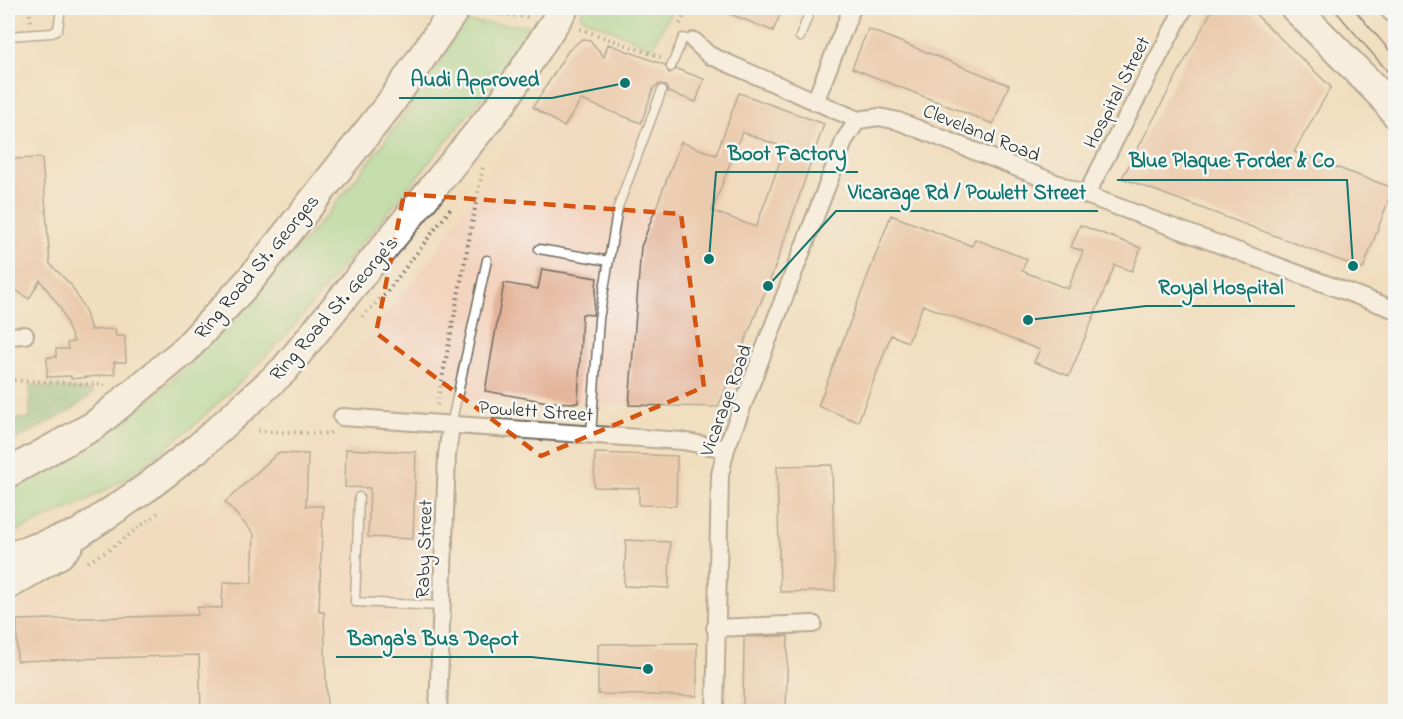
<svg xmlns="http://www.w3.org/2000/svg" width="1403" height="719" font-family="'Indie Flower',sans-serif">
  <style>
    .built { fill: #f3d4bf }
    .green { fill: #91da95; stroke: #5e8260; stroke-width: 1.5 }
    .forest { fill: #74ba7e; stroke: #507254; stroke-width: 1.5 }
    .building { fill: #e4b49a; fill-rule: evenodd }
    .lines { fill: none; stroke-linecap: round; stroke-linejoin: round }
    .service-casing { stroke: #706a5f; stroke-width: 11 }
    .minor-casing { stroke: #706a5f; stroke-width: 20 }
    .trunk-casing { stroke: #706a5f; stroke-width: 32 }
    .path { stroke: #706a5f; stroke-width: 4; stroke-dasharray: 1.5 4.5; stroke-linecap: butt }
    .service { stroke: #fff; stroke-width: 8 }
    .minor { stroke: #fff; stroke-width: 16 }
    .trunk { stroke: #fff; stroke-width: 28 }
    .tram { stroke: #2b2b2b; stroke-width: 1.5 }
    .marked { fill: none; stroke: #d5540f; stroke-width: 4.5; stroke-dasharray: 12 8; stroke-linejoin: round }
    .labels { text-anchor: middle; stroke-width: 5; stroke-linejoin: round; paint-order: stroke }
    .street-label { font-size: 20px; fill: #2b2b2b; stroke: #f6f6f2 }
    .leader { fill: none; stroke: #0f766e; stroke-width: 2 }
    .callout-dot { fill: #0f766e; stroke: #f6f6f2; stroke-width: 2 }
    .callout-label { font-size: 21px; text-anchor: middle; font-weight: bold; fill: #0f766e; stroke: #f6f6f2; stroke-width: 5; stroke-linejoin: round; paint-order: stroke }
  </style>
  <rect width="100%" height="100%" fill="#f6f6f2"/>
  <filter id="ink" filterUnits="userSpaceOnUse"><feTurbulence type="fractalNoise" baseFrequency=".0167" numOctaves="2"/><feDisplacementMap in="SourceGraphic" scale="12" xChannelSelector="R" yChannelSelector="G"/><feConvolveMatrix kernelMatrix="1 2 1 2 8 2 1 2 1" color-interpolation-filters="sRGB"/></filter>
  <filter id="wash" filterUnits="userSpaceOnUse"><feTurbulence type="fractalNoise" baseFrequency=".008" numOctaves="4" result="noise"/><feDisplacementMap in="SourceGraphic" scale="24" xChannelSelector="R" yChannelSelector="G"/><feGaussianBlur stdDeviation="1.35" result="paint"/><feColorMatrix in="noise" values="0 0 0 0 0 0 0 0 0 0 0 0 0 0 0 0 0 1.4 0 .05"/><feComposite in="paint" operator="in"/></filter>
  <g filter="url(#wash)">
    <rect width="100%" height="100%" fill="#f1debf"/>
    <!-- built -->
    <path class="built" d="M579,33l245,91 -50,146 -56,137 -266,-8 -112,-30 85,-102 108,-160z
      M309,440l38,1v8l82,3 -8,199 -96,9 2,51 -319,1v-103l100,-49 71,-57 23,3 8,10 68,-63 30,1z"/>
    <!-- green -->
    <path class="green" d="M584,8h89l-21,40 -72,-32z
      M464,22l70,4 -8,19 -239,289 -50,51 -46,43 -62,49 -46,25 -75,33v-49c30,-16 63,-30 93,-48 38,-24 70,-58 102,-90 99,-97 191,-207 261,-326z"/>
    <!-- forest -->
    <path class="forest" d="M30,385l56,5 7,3c-24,22 -56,35 -85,50v-25l22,1z"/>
    <g id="blocks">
      <!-- building -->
      <path class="building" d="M715,8h68l-10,23z
        M1213,8h36l82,79 -37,65 99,36 -30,81 -241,-91z
        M868,29l141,56 -16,39 -141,-56z
        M582,39l8,1 14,17 4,-13 57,21 4,8 8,-4 27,10 -8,23 -28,-10 -2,-6 -6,-2 -6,3 -13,36 -60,-23 -17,27 -31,-20 35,-56z
        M739,93l85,31 -50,146 -56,137 -89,-2 12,-158 40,-105 35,13zM742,132l43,16 -29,79 -44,-16z
        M42,158l8,106 21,21 14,25 6,20 24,-1 1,7h9l1,26h-12l1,12 -44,5v-3l-24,1v-20h9v-8h12l-1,-6 7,-1 -14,-35 -20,-27 -11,19 -15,-10 -6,-130z
        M891,215l81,31 3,-7 52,20 -5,12 46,18 15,-38 -12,-4 9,-22 61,23 -9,23 -17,-6 -46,111 -35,-14 6,-12 -117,-45 -15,37 -17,-7 -33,87 -40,-16z
        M542,269l55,9 -4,37 -11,-1 -4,89 -30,-1 -63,-11 19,-108 34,6z
        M346,449l70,3 -3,87 -45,-2 2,-49 -25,-1z
        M278,453l30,1 -2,52h17l-4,106h5l3,99h-126l-2,-56 -182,6v-41l181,-5 -1,-8 25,1 1,-26 29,1 2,-49 -29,-32z
        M595,453l82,3 -1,50 -37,-1v-17l-45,-1z
        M832,465l3,126 -55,1 -3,-126z
        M626,540l44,2 -1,46 -45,-2z
        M788,636l-2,75h-43l1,-74z
        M697,643v53l-99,-2v-50z"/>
    </g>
  </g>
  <g filter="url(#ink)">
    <use href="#blocks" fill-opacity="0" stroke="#706a5f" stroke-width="1.5"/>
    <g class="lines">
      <defs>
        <path id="service" d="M8,36l44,-3 6,-4 3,-21
          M800,37l11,-29
          M671,67l12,-29 11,3
          M539,249l70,12
          M451,425l36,-165
          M591,435l8,-116 19,-112 44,-117
          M359,497l-4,105 86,4"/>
        <path id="minor" d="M694,41l15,14 149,65 21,-3 19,4 188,74 310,115
          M815,102l37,-94
          M1086,195l98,-187
          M8,336l17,-1
          M342,417l340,24 44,8
          M715,628l98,-4
          M438,712l9,-257 4,-30
          M715,712l5,-237 6,-26 119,-310 13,-19"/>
        <path id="trunk" d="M1295,8l87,88 14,18
          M1395,8l1,1
          M8,473l87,-48 89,-74 66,-71 139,-175 67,-97
          M8,557l70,-23 68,-46 53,-41 85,-77 218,-267 62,-95
          M8,585l52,-31 9,-10"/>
      </defs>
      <!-- service casing -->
      <use href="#service" class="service-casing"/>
      <!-- minor casing -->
      <use href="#minor" class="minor-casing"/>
      <!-- trunk casing -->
      <use href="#trunk" class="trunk-casing"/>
      <!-- path -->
      <path class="path" d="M29,8l2,14
        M478,13l53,4
        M680,24l5,-10
        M580,29l81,28
        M362,317l24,-24 66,-86
        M8,380l97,5
        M437,405l46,-238
        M258,431l71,3 2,-2
        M88,562l21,-12 49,-37"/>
      <!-- service -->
      <use href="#service" class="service"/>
      <!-- minor -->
      <use href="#minor" class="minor"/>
      <!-- trunk -->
      <use href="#trunk" class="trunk"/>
      <!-- tram -->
      <path class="tram" d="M1333,8l63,73
        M1353,8l43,50"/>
    </g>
  </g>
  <!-- marked area -->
  <path d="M0 0H1403V719H0ZM404,194l277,20 23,173 -163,69 -165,-123z" fill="#f1debf" fill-opacity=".55" fill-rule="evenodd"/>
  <path class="marked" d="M404,194l277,20 23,173 -163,69 -165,-123z"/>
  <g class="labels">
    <!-- street labels -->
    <g class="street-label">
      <text transform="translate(1116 92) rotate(-63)" y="7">Hospital Street</text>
      <text transform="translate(982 132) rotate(22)" y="7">Cleveland Road</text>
      <text transform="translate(256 266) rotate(-50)" y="7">Ring Road St. Georges</text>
      <text transform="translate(333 308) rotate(-49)" y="7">Ring Road St. George's</text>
      <text transform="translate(725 400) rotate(-70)" y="7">Vicarage Road</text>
      <text transform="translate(536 410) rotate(4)" y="7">Powlett Street</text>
      <text transform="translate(423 549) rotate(-88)" y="7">Raby Street</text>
    </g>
  </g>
  <!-- callouts -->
  <path class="leader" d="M625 83L552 98H399M709 259L716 172H858M1353 266L1347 180H1117M768 286L836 211H1098M1028 320L1146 306H1295M648 669L531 657H336"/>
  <g class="callout-dot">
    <circle cx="625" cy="83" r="6"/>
    <circle cx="709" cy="259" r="6"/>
    <circle cx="1353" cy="266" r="6"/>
    <circle cx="768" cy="286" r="6"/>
    <circle cx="1028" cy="320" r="6"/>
    <circle cx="648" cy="669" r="6"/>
  </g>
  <g class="callout-label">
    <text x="475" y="86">Audi Approved</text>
    <text x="787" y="160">Boot Factory</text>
    <text x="1232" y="167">Blue Plaque: Forder &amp; Co</text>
    <text x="967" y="199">Vicarage Rd / Powlett Street</text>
    <text x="1221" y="294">Royal Hospital</text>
    <text x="433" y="645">Banga's Bus Depot</text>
  </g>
  <!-- margin -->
  <rect width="1403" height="719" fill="none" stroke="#f6f6f2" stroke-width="30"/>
</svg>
